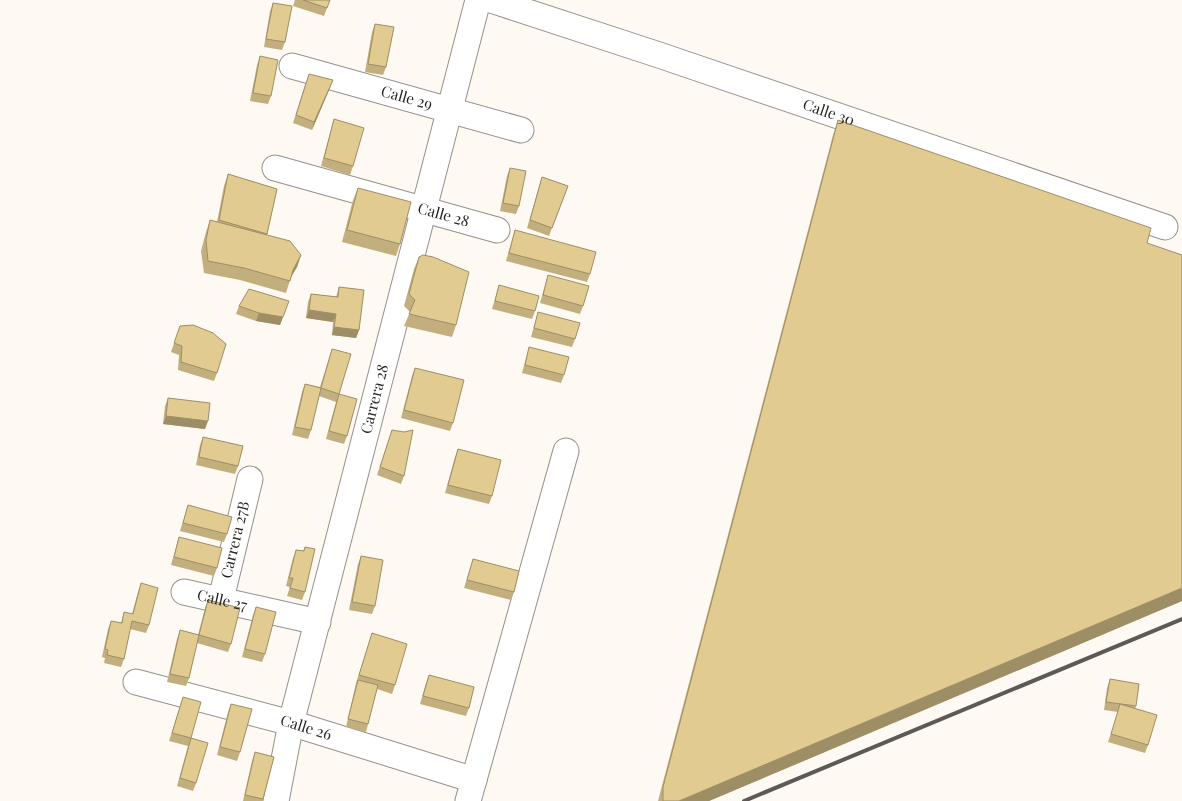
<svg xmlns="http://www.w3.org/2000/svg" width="1182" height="801" font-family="'Playfair Display',serif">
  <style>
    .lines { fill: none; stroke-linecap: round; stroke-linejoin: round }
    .minor-casing { stroke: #95918b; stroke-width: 27 }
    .minor { stroke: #fff; stroke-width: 25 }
    .rail { stroke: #5c5956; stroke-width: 4 }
    .wall { fill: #c2af7d }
    .shaded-wall { fill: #9e8e66 }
    .building { fill: #e2cb91; stroke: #9e8e66 }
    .labels { text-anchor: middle; stroke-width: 5; stroke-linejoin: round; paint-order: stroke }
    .street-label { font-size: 15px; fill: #262422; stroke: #fef9f3 }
  </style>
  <rect width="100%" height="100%" fill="#fef9f3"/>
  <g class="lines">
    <defs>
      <g id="minor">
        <path id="s1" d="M491,0l168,55 506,172"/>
        <path id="s2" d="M292,66l229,64"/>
        <path id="s3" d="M275,168l222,62"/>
        <path id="s4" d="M184,592l134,30"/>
        <path id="s5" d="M221,599l29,-120"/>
        <path id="s6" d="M136,682l155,41 183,57"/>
        <path id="s7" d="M276,801l15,-78 187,-723"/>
        <path d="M468,801l98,-350"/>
      </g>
    </defs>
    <!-- minor casing -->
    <use href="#minor" class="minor-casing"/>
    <!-- minor -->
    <use href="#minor" class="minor"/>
    <!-- rail -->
    <path class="rail" d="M744,801l438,-182"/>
  </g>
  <!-- wall -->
  <path class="wall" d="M295,0h35l-6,16 -31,-10z
    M273,3l12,39 -3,8 -18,-3 6,-36z
    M375,24l11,43 -3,8 -18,-3 7,-40z
    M260,56l11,40 -3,8 -18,-3 7,-36z
    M333,80l-21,50 -19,-7 13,-41z
    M334,119l19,47 -3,9 -29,-9z
    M838,120l309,123 35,358 -473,200h-51l175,-666z
    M510,168l9,38 -3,8 -16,-3 7,-35z
    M228,174l49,15 -10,46 34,20 -4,12 -6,10 -5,16 -46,-13 -36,-7 -3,-22 5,-19 4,-12 7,2 7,-36z
    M542,177l26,9 -19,50 -22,-8z
    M358,188l42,56 -4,12 -54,-14 11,-42z
    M515,230l75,44 -3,8 -81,-21z
    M419,257l37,68 -4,12 -48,-11 6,-14 -6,-6 10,-37z
    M548,275l35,31 -3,8 -40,-11z
    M499,285l36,26 -3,8 -40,-10z
    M339,287l20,43 -3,8 -24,-3 1,-13 -27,-4 2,-16 3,-8 25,3z
    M239,306l44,11 -3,8 -24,-4 -20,-7z
    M538,312l37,27 -3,8 -41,-10z
    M180,326l37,47 -3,8 -36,-11 1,-15 -8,-3z
    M529,347l35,28 -3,8 -39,-10z
    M332,349l7,45 8,42 -3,8 -18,-5 10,-37 -17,-6 -8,34 -3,9 -16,-4 10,-43 3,-8 15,3z
    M415,368l38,55 -3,8 -49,-13 11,-42z
    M168,398l37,31 -42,-5 2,-18z
    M392,430l12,46 -3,8 -24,-9z
    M203,437l35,29 -3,8 -39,-9 4,-20z
    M458,449l34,47 -3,8 -44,-11 10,-36z
    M188,505l39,29 -3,8 -44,-11z
    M179,537l38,31 -3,8 -43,-11z
    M305,547v45l-3,8 -15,-4 3,-9 -4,-1 7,-28 3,-8 7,1z
    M361,556l14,50 -3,8 -23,-4 9,-46z
    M473,559l41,33 -3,8 -47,-12z
    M141,583l8,42 -3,8 -16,-4 -6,30 -3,8 -17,-4 1,-5 -3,-1 6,-28 3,-8 10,2 3,-11 8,2 6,-22z
    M208,600l23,44 -3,8 -31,-9 -8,35 -3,8 -19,-4 10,-43 3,-9 18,5 7,-27z
    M256,607l9,47 -3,8 -20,-5 11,-42z
    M372,633l23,52 -3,9 -15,-5 -9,35 -2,8 -20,-5 10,-44z
    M429,675l40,33 -3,8 -46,-12 6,-21z
    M1110,679l26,27 -1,3 13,36 -3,8 -37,-11 10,-30 -14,-2 3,-22z
    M183,697l8,41 5,45 -3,8 -16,-5 11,-40 -19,-5z
    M231,704l9,48 -3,9 -20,-6 11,-43z
    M255,752l19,5 -11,44h-20l9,-40z"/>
  <!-- shaded-wall -->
  <path class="shaded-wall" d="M333,80l-3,8 -18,42 2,-8z
    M301,255l-4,12 -9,15 5,-12z
    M309,310l27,4 -3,8 -27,-4z
    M259,313l24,4 -3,8 -24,-4z
    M334,327l25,3 -3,8 -24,-3z
    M166,416l42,5 -3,8 -42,-5z
    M1182,588v13l-473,200h-30z"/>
  <!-- building -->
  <path class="building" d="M303,0h27l-3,8z
    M273,3l19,3 -7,36 -19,-3z
    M375,24l19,3 -8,40 -18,-3z
    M260,56l18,4 -7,36 -18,-3z
    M309,74l24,6 -19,42 -18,-7z
    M334,119l30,9 -11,38 -29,-8z
    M838,120l313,108 -4,15 35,12v333l-503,213h-16v-14z
    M510,168l16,3 -7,35 -16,-3z
    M228,174l49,15 -10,45 -48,-14z
    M542,177l26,9 -16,42 -22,-8z
    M358,188l53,14 -11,42 -53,-14z
    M210,220l80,21 11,14 -8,15 -3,11 -46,-13 -36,-7 -2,-21z
    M515,230l81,22 -6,22 -81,-21z
    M423,255l10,2 36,15 -13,53 -47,-11 6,-14 -6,-6 10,-37z
    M548,275l41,11 -6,20 -40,-11z
    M499,285l40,11 -4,15 -40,-10z
    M339,287l25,3 -5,40 -25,-3 2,-13 -27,-4 2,-16 27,3z
    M249,289l40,12 -6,16 -24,-4 -20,-7z
    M538,312l42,11 -5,16 -41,-11z
    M193,325l20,8 13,11 -9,29 -36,-11 1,-16 -8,-3 6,-17z
    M529,347l40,10 -5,18 -39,-10z
    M332,349l19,5 -12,40 -18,-6z
    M415,368l49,12 -11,43 -49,-13z
    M305,384l16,4 -10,42 -16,-3z
    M339,394l18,5 -10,37 -18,-5z
    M168,398l42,5 -2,18 -42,-5z
    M392,430l12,2 9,-2 -9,46 -24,-9z
    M203,437l40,9 -5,20 -39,-9z
    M458,449l43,11 -9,36 -44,-11z
    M188,505l44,12 -5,17 -44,-11z
    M179,537l43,11 -5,20 -43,-11z
    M305,547l10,2 -10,43 -15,-4 3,-10h-4l7,-28 8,1z
    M361,556l22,4 -8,46 -23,-4z
    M473,559l46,12 -5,21 -47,-12z
    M141,583l17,5 -9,37 -17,-4 -8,38 -17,-4 1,-5 -3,-1 6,-28 11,2 2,-11 9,2z
    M208,600l32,8 -9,36 -32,-9z
    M256,607l20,5 -11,42 -20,-5z
    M180,630l19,5 -10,43 -19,-4z
    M372,633l35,11 -12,41 -36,-10z
    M429,675l45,12 -5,21 -46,-12z
    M1110,679l29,5 -3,22 -30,-4z
    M358,680l20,5 -10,39 -20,-5z
    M183,697l18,5 -10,36 -19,-5z
    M231,704l21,5 -12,43 -20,-5z
    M1120,704l37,11 -9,30 -37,-11z
    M191,738l17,5 -12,40 -16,-5z
    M255,752l19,5 -11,42 -18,-4z"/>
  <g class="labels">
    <!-- street labels -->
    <g class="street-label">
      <text dy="5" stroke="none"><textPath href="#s2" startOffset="119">Calle 29</textPath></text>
      <text dy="5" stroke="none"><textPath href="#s1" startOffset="356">Calle 30</textPath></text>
      <text dy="5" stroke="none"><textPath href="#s3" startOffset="175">Calle 28</textPath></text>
      <text dy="5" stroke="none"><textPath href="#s7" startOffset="414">Carrera 28</textPath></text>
      <text dy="5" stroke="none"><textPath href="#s5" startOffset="61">Carrera 27B</textPath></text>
      <text dy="5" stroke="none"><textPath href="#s4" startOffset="39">Calle 27</textPath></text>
      <text dy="5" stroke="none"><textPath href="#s6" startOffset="176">Calle 26</textPath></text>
    </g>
  </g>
</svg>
